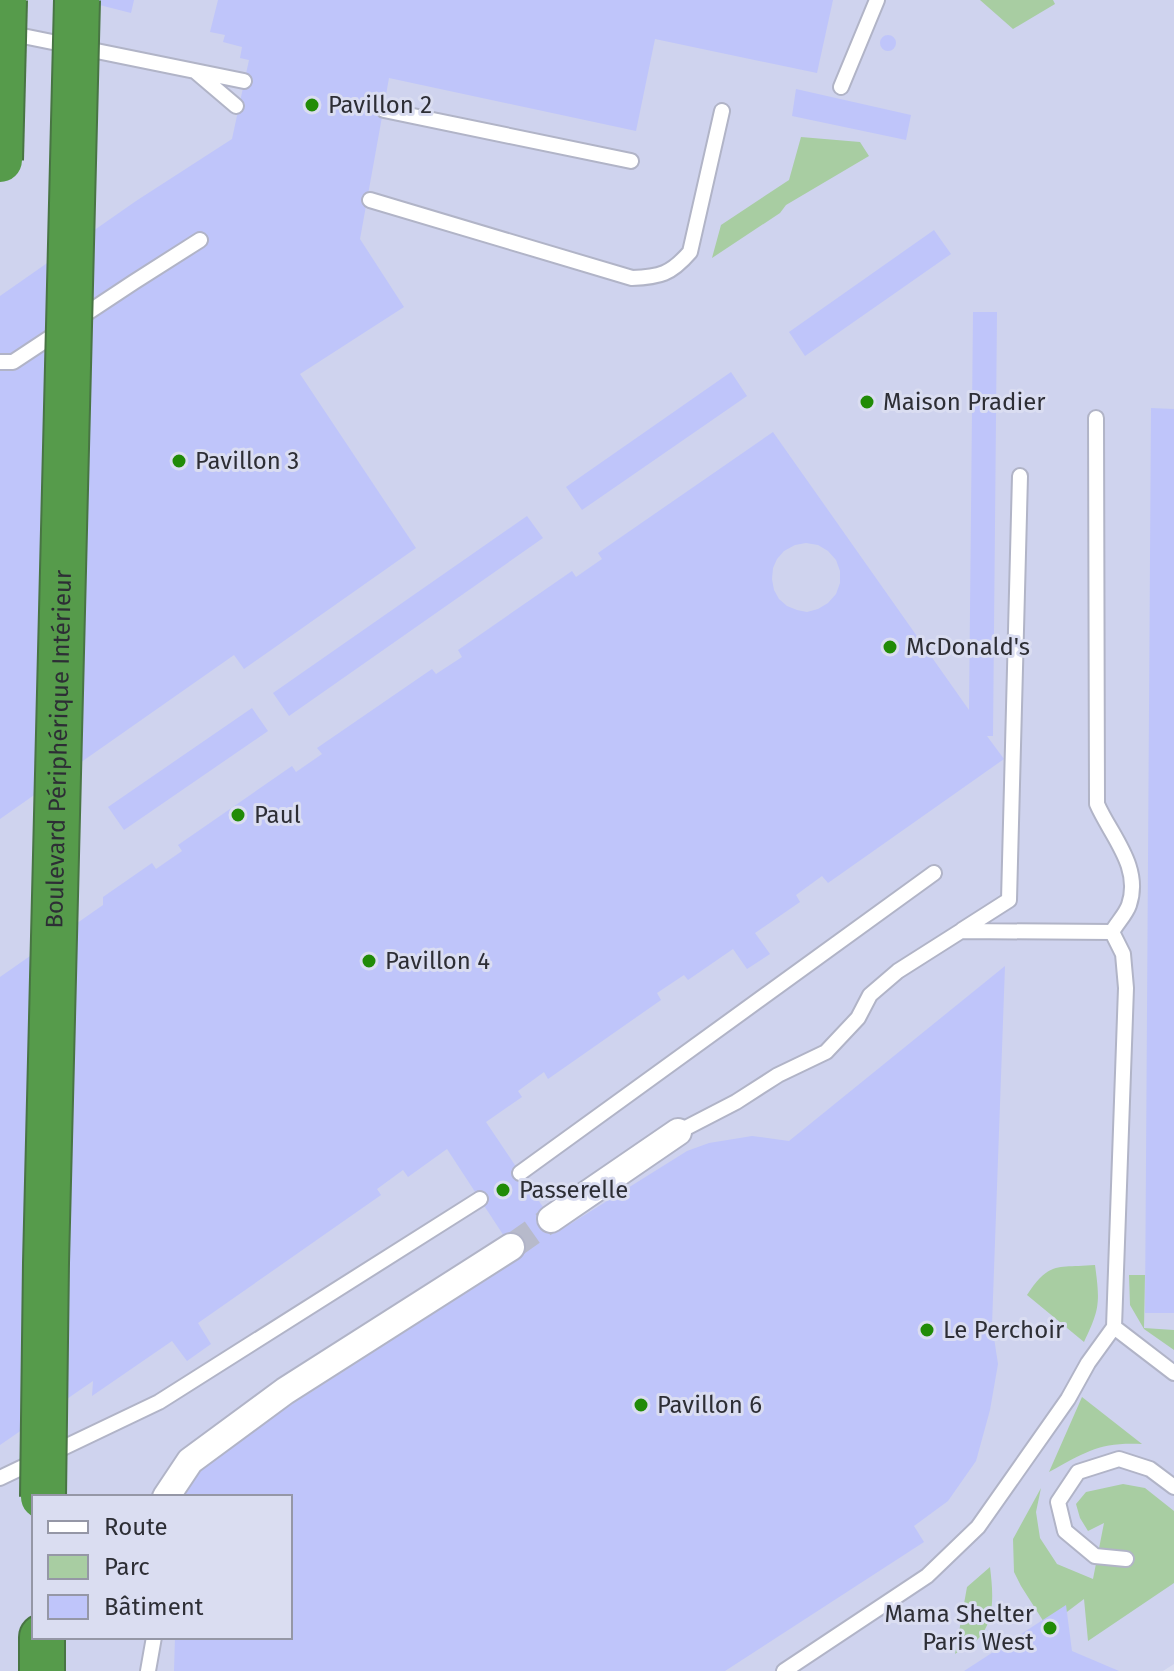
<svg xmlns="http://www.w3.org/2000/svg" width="1174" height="1671" font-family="'Fira Sans',sans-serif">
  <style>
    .built { fill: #cfd3ee; fill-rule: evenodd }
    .green { fill: #a8cda2 }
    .building { fill: #bfc5fa; fill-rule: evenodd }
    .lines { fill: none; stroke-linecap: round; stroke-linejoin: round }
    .street-tunnel { stroke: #b7bacb; stroke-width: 26; stroke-dasharray: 26 13; stroke-linecap: butt }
    .lane-casing { stroke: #b1b4c7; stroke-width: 18 }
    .street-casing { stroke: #b1b4c7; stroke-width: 30 }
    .highway-casing { stroke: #487543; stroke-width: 48 }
    .lane { stroke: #fff; stroke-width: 14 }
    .street { stroke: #fff; stroke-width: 26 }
    .highway { stroke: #569b4b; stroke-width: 44 }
    .highway-bridge-casing { stroke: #487543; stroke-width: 48; stroke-linecap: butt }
    .highway-bridge { stroke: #569b4b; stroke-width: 44 }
    .poi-dot { fill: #218b06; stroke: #daddf1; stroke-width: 3 }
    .labels { text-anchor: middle; stroke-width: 6; stroke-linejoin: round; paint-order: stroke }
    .poi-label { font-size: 24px; fill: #2d2e35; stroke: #daddf1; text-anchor: start }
    .street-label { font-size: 24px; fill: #2d2e35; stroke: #daddf1 }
  </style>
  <rect width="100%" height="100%" fill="#daddf1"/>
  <!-- built -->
  <path class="built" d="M0,0h1174v1664l-11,7h-1163zM34,1497h256v140h-256z"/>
  <!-- green -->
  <path class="green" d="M980,0h73l2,4 -42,25z
    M801,137l59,5 9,14 -83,49 -6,8 -68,45 9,-33 68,-45z
    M1095,1265c5,37 5,44 -11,77l-57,-47c22,-34 30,-27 68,-30z
    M1129,1275h16l-1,53 30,2v20l-30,-21 -14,-24z
    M1082,1397l60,47c-43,-2 -56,8 -93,28z
    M1123,1484l22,4 29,23v72l-86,58 -4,-42 -37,28 -26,-41 -7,-14 -1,-33 28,-51 -5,24 4,26 17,26 36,15 11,-56 -16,8 -8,-13 -4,-14 10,-12z
    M990,1567c3,25 6,54 -13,73 -6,5 -15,9 -22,14l12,-67z"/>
  <!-- building -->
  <path class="building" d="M80,0h54l-3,13z
    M218,0h615l-16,73 -162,-34 -19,92 -247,-53 -29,161 44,68 -104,67 116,174 -172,121 -10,-14 -234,164v-523l136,-95 96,-62 17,-79 -9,-2 2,-11 -19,-5 2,-7 -15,-3z
    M880 43a8 8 0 1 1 16 0a8 8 0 1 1-16 0Z
    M796,89l115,26 -5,25 -114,-24z
    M934,230l17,24 -146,102 -16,-24z
    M973,312h24l-4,424h-6l17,23 -176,124 -6,-7 -26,19 4,7 -45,31 15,21 -23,15 -14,-20 -45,31 -4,-5 -27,18 4,7 -113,79 -4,-7 -26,19 4,6 -36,25 73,109 128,-80 22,-8 43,-7 37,5 216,-175 -13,359 6,39 -8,46 -14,51 -28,40 -34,25 10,16 -199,129h-551l1,-34h115v-140h-105l4,-15 32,-32 298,-191 -72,-110 -39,28 -5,-7 -26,19 4,6 -183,128 13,21 -24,17 -15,-20 -80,55 1,-15 -93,64v-468l103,-72v-8l49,-34 4,6 26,-18 -4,-6 114,-79 4,6 26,-18 -5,-6 115,-79 4,5 26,-17 -4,-7 114,-79 4,6 26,-18 -4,-6 175,-121 196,278zM806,543l12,2 10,6 8,9 4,11v12l-4,11 -8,9 -10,6 -11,3 -10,-2 -10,-4 -8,-7 -5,-9 -2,-11 1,-11 4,-9 7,-8 11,-6z
    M731,372l16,24 -165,114 -16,-23z
    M1151,408l23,1v904h-29z
    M527,516l16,22 -254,178 -16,-23z
    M252,708l16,23 -144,99 -16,-23z
    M1066,1605l6,46 47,20h-155z"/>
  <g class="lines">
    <!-- street-tunnel -->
    <path class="street-tunnel" d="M511,1247l40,-28"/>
    <defs>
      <path id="lane" d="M8,33l236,48
        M196,72l40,34
        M841,87l36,-87
        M384,110l247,51
        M370,200l262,78c28,-1 39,-4 58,-26l32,-141
        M0,362h13l121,-80 66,-42
        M1096,418l1,386c14,32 45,63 32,101 -3,9 -12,18 -17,27
        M962,930l47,-30 11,-424
        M678,1132l58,-30 42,-27 48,-23 32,-34 12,-23 28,-24 63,-40 151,1 11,22 3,34 -12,339 -26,36 -20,36 -90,128 -51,49 -143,95
        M520,1173l414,-300
        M1114,1327l60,46
        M0,1478l159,-76 321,-203
        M1126,1559l-31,-3 -30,-25 -7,-29 20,-30 41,-13 31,10 24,18
        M148,1671l6,-34"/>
      <path id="street" d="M551,1219l127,-87
        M166,1497l24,-36 95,-70 226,-144"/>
      <path id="highway" d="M42,1671v-34"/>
    </defs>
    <!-- lane casing -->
    <use href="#lane" class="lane-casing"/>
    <!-- street casing -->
    <use href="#street" class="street-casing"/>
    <!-- highway casing -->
    <use href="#highway" class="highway-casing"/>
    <!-- lane -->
    <use href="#lane" class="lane"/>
    <!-- street -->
    <use href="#street" class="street"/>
    <!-- highway -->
    <use href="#highway" class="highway"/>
    <defs>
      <g id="highway-bridge">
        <path d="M0,160l4,-160"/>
        <path id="s1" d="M43,1497l3,-234 31,-1263"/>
      </g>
    </defs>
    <!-- highway-bridge casing -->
    <use href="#highway-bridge" class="highway-bridge-casing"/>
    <!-- highway-bridge -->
    <use href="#highway-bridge" class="highway-bridge"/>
  </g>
  <!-- markers -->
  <g class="poi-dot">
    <circle cx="312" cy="105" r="8"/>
    <circle cx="867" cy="402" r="8"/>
    <circle cx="179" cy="461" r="8"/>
    <circle cx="890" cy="647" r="8"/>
    <circle cx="238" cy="815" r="8"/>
    <circle cx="369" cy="961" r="8"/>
    <circle cx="503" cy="1190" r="8"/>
    <circle cx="927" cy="1330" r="8"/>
    <circle cx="641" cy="1405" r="8"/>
    <circle cx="1050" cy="1628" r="8"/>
  </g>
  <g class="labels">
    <!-- poi labels -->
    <g class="poi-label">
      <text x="328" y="113">Pavillon 2</text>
      <text x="883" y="410">Maison Pradier</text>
      <text x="195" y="469">Pavillon 3</text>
      <text x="906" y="655">McDonald's</text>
      <text x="254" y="823">Paul</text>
      <text x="385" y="969">Pavillon 4</text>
      <text x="519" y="1198">Passerelle</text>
      <text x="943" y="1338">Le Perchoir</text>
      <text x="657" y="1413">Pavillon 6</text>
      <text x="1034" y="1622" text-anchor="end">Mama Shelter<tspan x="1034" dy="28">Paris West</tspan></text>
    </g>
    <!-- street labels -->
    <g class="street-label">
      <text dy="8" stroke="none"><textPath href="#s1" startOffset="748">Boulevard Périphérique Intérieur</textPath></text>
    </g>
  </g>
  <!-- legend -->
  <rect x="32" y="1495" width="260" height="144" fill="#daddf1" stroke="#9597a6" stroke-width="2"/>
  <rect x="48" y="1521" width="40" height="12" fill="#ffffff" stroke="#9597a6" stroke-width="2"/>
  <text x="104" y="1535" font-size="24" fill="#2d2e35">Route</text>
  <rect x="48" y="1555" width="40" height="24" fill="#a8cda2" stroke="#9597a6" stroke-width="2"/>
  <text x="104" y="1575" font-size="24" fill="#2d2e35">Parc</text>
  <rect x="48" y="1595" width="40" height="24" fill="#bfc5fa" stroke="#9597a6" stroke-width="2"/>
  <text x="104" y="1615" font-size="24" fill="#2d2e35">Bâtiment</text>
</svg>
